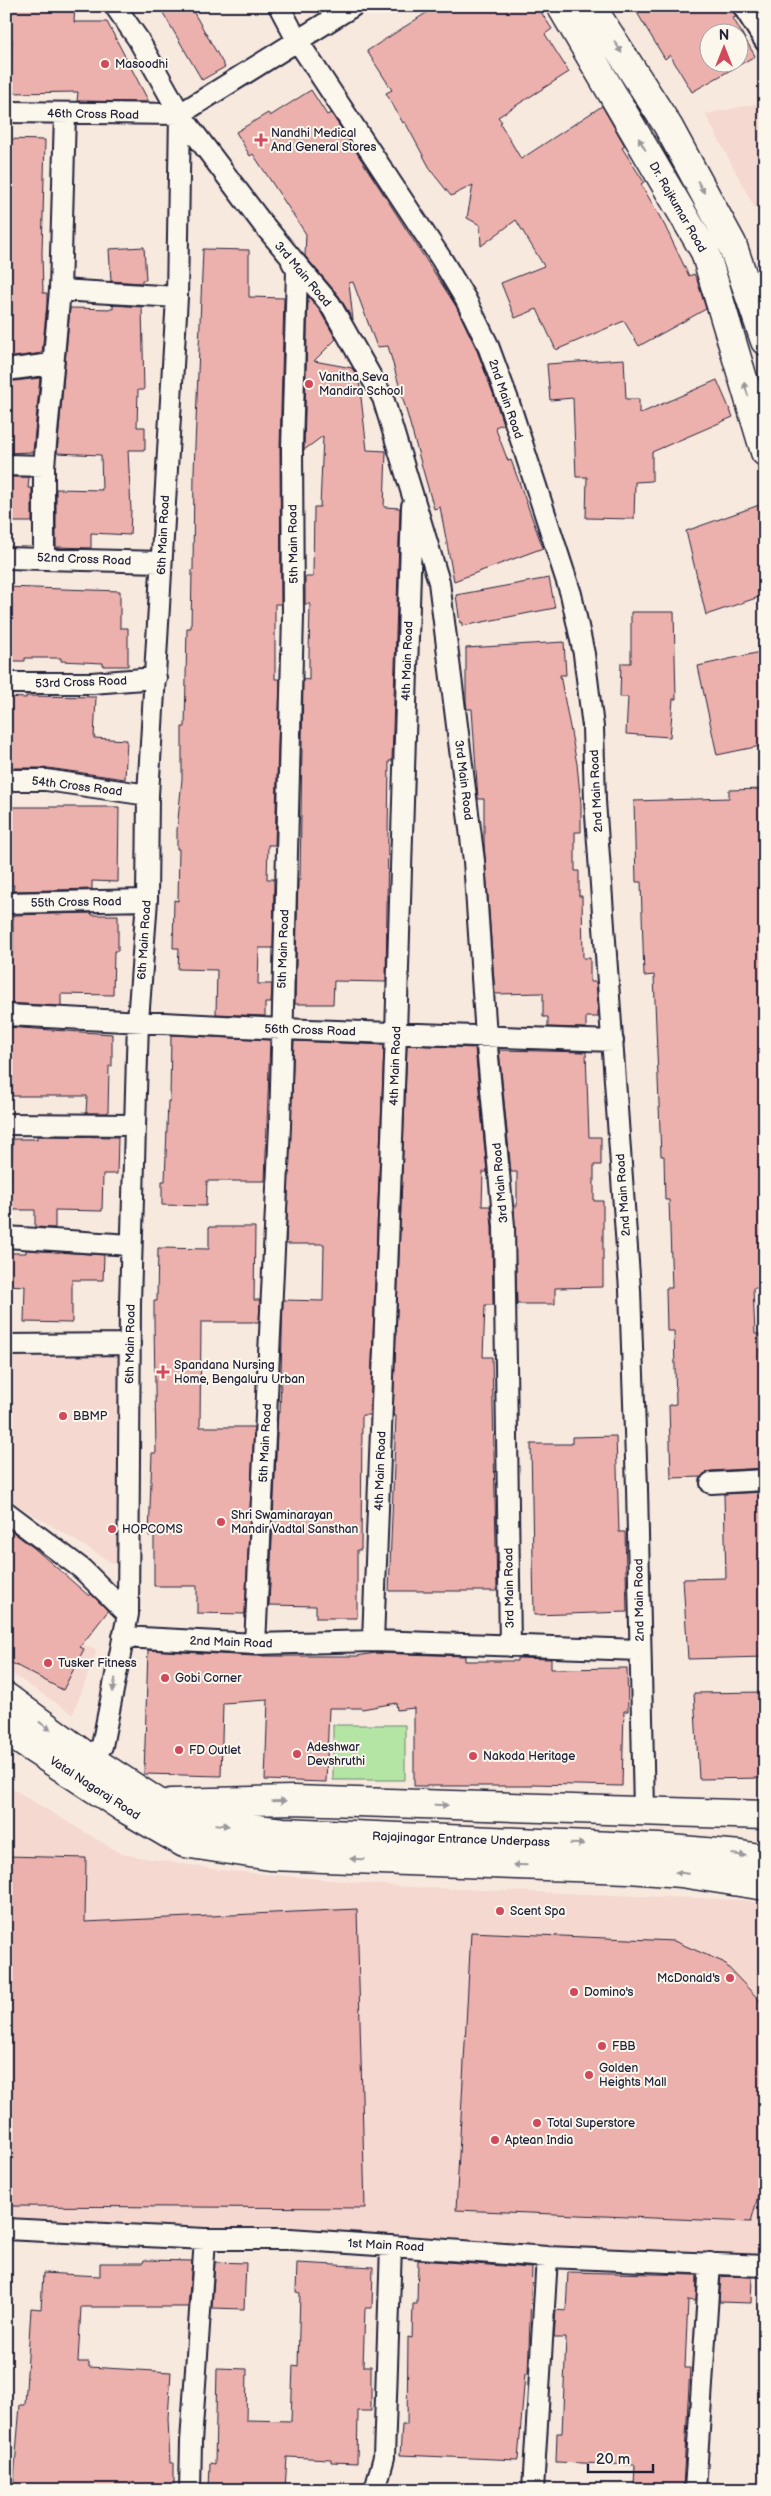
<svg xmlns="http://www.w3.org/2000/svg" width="771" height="2496" font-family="'Balsamiq Sans',sans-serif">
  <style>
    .built { fill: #f5d8d0 }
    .green { fill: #b4e5a5; stroke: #6b8470 }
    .building { fill: #edb1ad; stroke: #22223b; fill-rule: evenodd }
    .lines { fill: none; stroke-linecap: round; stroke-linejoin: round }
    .minor-casing { stroke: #22223b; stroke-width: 24 }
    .secondary-casing { stroke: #22223b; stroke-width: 31 }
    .minor { stroke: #fbf7ec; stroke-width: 20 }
    .secondary { stroke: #fbf7ec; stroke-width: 28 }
    .oneway { fill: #99979c }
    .poi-dot { fill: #d1495b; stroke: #fbf7ec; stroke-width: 2 }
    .labels { text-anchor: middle; stroke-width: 4; stroke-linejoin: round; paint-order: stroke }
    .poi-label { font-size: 12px; fill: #22223b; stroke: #fbf7ec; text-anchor: start }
    .street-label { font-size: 12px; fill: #22223b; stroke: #fbf7ec }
  </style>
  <rect width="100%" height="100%" fill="#f8e9df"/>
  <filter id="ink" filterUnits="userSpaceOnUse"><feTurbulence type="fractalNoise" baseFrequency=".02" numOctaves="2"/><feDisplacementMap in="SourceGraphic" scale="10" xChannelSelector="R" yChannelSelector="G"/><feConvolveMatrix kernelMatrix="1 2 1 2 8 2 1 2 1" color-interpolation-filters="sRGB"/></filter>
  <g filter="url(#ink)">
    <!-- built -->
    <path class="built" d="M765,102v119l-7,-7 -53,-100z
      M6,1335l114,1 -1,231 -110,-67 -3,-5z
      M6,1598l10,12 81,41 -24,63 -67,-44z
      M6,1785l115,69 99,16 188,17 337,13 20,5v351l-349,-12 -410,-25z"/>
    <!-- green -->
    <path class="green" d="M333,1725h72v55h-72z"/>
    <!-- building -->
    <path class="building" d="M6,6h69l-1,16h33l42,80 -72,-1 1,-9 -67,1 1,-54h-6z
      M159,6h31l35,61 -23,13z
      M437,6h100l15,23 -7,5 24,38 -71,45 4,5 -2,1 21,36 81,-53 23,40 -3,2 22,34 -3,2 24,42 24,50 5,-2 3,6 9,29 -67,37 -15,-25 -68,29 -19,-41 -22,9 -14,-35 43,-17 -28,-46 -35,26 -1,-21 -13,-7 6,-33 -22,11 -19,-24 -27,-50 -2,1 -17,-30 6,-3 -25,-39z
      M633,6h98l5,11 -3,1 22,38 -63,36 -22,-37 -5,4zM708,32h30v30h-30z
      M311,90l16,25 4,-2 125,193 20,42 17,45 10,31 -8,3 13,34 3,-1 32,88 -89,33 -14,-74 -6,2 -46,-163 -11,1 -24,-65 -4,1 4,37 -14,-24 -34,-40 1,-22 -53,-80 -3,2 -14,-24 32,-19 2,3z
      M6,139l39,1 -3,113 1,40h4v11l-5,49 -36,5z
      M144,247l2,33h-4v3l-31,-2 -2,-32z
      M203,249l46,1v47l35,1 -4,150 1,156h-6v75h5l-5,166h-7l-1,34h7l-1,69h-14l-1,36h14l-1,19h-6v13l-49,-2 1,-44 -39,-1 1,-21h-6l1,-48 4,1 1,-52h-2v-19l5,-51v-52h3l2,-99h4l1,-58h1l1,-99z
      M308,296l12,15 16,28 -22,22 38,7 7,12 8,70 19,1 -2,56 16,1 -8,253h-3l-3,221 -52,-1 -1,23h-38l3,-124h2l3,-201 6,1v-25l1,-51h-5v-27h8l1,-70h6l3,-71 -19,14z
      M113,305l29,2 2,83h-6l-1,37h8v23h-17l3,60 -1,25 -39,-2v15l-35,-1v-58l46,1 -1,-35 -44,-2 13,-145 43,1z
      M624,359l2,40h13v15l78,-34 16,37 -81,35v29l-17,1 -1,37 -48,-1 1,-41h-11l-3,-79 -23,2 -3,-36z
      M40,378l-7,74 -27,1v-71z
      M6,477h23l-1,11h4v34h-26z
      M765,503v92l-59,20 -20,-84z
      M549,578l6,30 -93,18v-4l-2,1 -4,-28z
      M6,587l114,4v37h8v38h-25v-3l-42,-2v-3h-36v3h-18z
      M631,612h43l2,87h-3l-3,38 -44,-3 2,-37h-8l1,-34h10z
      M564,642l2,33h-6l17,89 4,40v28h-6v39h4v25h3l1,62h7v24h6l2,25v10h-12v11l-38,-1v-10h-5v-24l-48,1 -11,-151v-44h-6l-6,-90h-5l-1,-8v-53z
      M765,651v94l-48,10 -19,-89z
      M26,696l70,1 -2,41 33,2 -2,39 -77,-11h-42v-71l20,1z
      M765,789v499h-12l2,46h5l1,52h4v82l-55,3 -9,6 -30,1 -2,-73 7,-1 -2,-73h-7l-1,-43h6l-3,-88h-4l-1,-44h-3l-7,-181 -10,1 -3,-94h-5l-2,-81 95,-3v-8z
      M6,807h113l-1,75 -26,-1v8l-79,2 1,-6h-8z
      M92,913v2h26v36h-4l-1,44 -52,-1v12l-55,-3v-50l7,-1v-37z
      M6,1027l106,7v32h-3l-1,47h-22l1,-17h-75v-37h-6z
      M171,1035l99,5 -5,141h-58l-1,25 -44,-1v-24h3l3,-80h2z
      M294,1041l90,4 -14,370h-8l-1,135h-4v68h-41v-12l-47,-1 9,-193h2l3,-112 40,1 1,-57h-38z
      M407,1045l68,3 12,124h-4l-1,34h8l2,21 1,78h-8l-2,52h9l5,234h-108l7,-175 -3,-1z
      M499,1050l87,2 3,85h12v28h-7v36h9v86l-48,1v16h-38l-3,-98h3v-34h-6z
      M37,1136l81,1 -1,37h-14l-1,37 -47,-1v18l-20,-1v-17h-26l4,-71h24z
      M209,1227h46l-1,73h6l-1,22h-58l-1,105h54l-9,187 -48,-1v-27h-43v-50h-5l3,-83h4l-2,-132v-20h3l1,-53 51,1z
      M26,1250l78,5 -1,25h-31v43l-48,-1 1,-36 -19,-1v-32h20z
      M616,1436l3,96h6l2,80 -93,3 -3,-171h41v-7z
      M765,1492v17h-2l2,148 -77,2 -5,-80 43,-1 -2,-84z
      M6,1527l28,21 55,48 2,-2 17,17 -28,36 4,2 -21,41 -57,-30z
      M148,1650l106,6h103l18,-3 90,3v5h52v-3l34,1v10l76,-1 1,43h-4l-2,75 -90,-2v2h-118v-78l-17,2 -1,-7 -34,6 -1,-1h-32l-3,74 -61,-2 3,-80 -45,3 -2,73 -77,-2z
      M765,1692v86l-66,1 -5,-86z
      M6,1856l80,2 -1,64 272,-13 8,299 -359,-2z
      M471,1932l203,9 49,21 42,44v164l-14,52 -295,-12z
      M144,2260l48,1 -4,46h-107l-3,55h11v5l82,5 -3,46 2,45h4v27h-161l7,-85h5l6,-97 10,1 2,-36 57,3v-13h43z
      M418,2260l114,8 -4,106h-3l-7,86 -118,-5 2,-30h5l1,-88 4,1 1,-34h4z
      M215,2262l31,1 -2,46 -32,-1z
      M297,2263l76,4 -1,41h-7l-2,58h8v45h-13l-1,52 -26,-1v-3l-44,-2 -2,33h-76l1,-27 5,1 2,-96 30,1 -1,51 45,1 2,-56 5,1 2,-73 -4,-1z
      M568,2272l129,3 -1,26 -8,-1 -3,68h5l-7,119 -49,-2 1,-20 -79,-3 1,-29h5l4,-95h-12l2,-28 10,1z
      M721,2276l31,1 -1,26 -32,-1z"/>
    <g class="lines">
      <defs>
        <path id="minor" d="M115,6l23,33 42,75 82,109 68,81 53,94 56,184 35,279 12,175 18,190 6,420
          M279,6l18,34 145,220 24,40 21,43 21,57 63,194 13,60 9,73 2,74 35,489 7,198 7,322
          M743,6l22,35
          M6,112l174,2
          M180,114l173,-108
          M60,290l117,7
          M6,370l46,-6
          M6,465l38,1
          M6,558l155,4
          M44,558v-92l16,-176 5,-176
          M6,683h86l64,-5
          M6,780h40l102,15
          M6,903l141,-3
          M6,1015l275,14 332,12
          M6,1124l128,1
          M6,1237l125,8
          M6,1345l124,-1
          M711,1483l54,-3
          M6,1512l76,57 46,45
          M123,1637l132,7 118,-3 267,9
          M373,1641l23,-608 16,-527
          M255,1644l25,-518 13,-510 -1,-168 5,-178 -5,-8
          M89,1758l13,-12 26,-132 2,-311 8,-282 9,-121 1,-105 29,-498 3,-183
          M6,2229l199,10h85l257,18 218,9
          M190,2490l1,-48 14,-203
          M375,2490l9,-33 7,-211
          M533,2490l14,-233
          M695,2490l15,-227"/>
        <path id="secondary" d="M561,6l144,246 60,200
          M591,6l77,120 64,118 33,97
          M6,1697l83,61 71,46 48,19 75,9 375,16 83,7 24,4
          M6,1731l118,77 60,35 86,13 359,13 52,4 84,13
          M171,1803l122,-3 472,15"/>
      </defs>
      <!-- minor casing -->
      <use href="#minor" class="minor-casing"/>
      <!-- secondary casing -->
      <use href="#secondary" class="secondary-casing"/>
      <!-- minor -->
      <use href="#minor" class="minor"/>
      <!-- secondary -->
      <use href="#secondary" class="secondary"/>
    </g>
    <!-- one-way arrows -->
    <defs><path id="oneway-solid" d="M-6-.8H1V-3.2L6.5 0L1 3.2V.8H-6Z" transform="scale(1.25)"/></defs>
    <g class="oneway">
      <use href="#oneway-solid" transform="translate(618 47) rotate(58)"/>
      <use href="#oneway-solid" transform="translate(642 144) rotate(-120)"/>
      <use href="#oneway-solid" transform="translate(701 187) rotate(61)"/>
      <use href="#oneway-solid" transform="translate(746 389) rotate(-107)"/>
      <use href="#oneway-solid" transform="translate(114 1685) rotate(101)"/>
      <use href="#oneway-solid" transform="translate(45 1726) rotate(36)"/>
      <use href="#oneway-solid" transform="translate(279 1801) rotate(-1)"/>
      <use href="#oneway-solid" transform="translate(441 1805) rotate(2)"/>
      <use href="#oneway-solid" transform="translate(222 1825) rotate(7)"/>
      <use href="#oneway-solid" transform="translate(577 1844) rotate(2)"/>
      <use href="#oneway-solid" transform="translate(739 1855) rotate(7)"/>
      <use href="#oneway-solid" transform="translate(357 1859) rotate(-178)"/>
      <use href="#oneway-solid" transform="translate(520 1865) rotate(-178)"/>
      <use href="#oneway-solid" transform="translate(682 1873) rotate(-173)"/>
    </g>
  </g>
  <!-- markers -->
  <g class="poi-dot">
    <circle cx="105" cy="64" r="5"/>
    <path d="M258.5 132.5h5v5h5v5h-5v5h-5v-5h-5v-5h5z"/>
    <circle cx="309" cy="384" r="5"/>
    <path d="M160.5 1364.5h5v5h5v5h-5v5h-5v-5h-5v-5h5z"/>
    <circle cx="63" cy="1416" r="5"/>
    <circle cx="221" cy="1522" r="5"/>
    <circle cx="112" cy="1529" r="5"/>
    <circle cx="48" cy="1663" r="5"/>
    <circle cx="165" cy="1678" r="5"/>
    <circle cx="179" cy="1750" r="5"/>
    <circle cx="297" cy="1754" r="5"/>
    <circle cx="473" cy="1756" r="5"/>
    <circle cx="500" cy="1911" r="5"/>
    <circle cx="730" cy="1978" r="5"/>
    <circle cx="574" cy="1992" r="5"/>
    <circle cx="602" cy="2046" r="5"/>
    <circle cx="589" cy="2075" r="5"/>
    <circle cx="537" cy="2123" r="5"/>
    <circle cx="495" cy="2140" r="5"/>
  </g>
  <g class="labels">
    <!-- poi labels -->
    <g class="poi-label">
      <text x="115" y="68">Masoodhi</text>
      <text x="271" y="137">Nandhi Medical<tspan x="271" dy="14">And General Stores</tspan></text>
      <text x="319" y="381">Vanitha Seva<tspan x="319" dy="14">Mandira School</tspan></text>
      <text x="174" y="1369">Spandana Nursing<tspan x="174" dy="14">Home, Bengaluru Urban</tspan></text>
      <text x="73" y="1420">BBMP</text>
      <text x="231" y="1519">Shri Swaminarayan<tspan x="231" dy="14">Mandir Vadtal Sansthan</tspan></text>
      <text x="122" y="1533">HOPCOMS</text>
      <text x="58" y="1667">Tusker Fitness</text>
      <text x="175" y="1682">Gobi Corner</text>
      <text x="307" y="1751">Adeshwar<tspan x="307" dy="14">Devshruthi</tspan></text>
      <text x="189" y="1754">FD Outlet</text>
      <text x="483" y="1760">Nakoda Heritage</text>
      <text x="510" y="1915">Scent Spa</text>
      <text x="720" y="1982" text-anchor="end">McDonald's</text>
      <text x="584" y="1996">Domino's</text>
      <text x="612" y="2050">FBB</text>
      <text x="599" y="2072">Golden<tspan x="599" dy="14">Heights Mall</tspan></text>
      <text x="547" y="2127">Total Superstore</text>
      <text x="505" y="2144">Aptean India</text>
    </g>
    <!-- street labels -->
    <g class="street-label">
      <text transform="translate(93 114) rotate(1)" y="4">46th Cross Road</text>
      <text transform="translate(678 207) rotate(60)" y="4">Dr. Rajkumar Road</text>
      <text transform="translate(303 274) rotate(50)" y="4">3rd Main Road</text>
      <text transform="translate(506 399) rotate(71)" y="4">2nd Main Road</text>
      <text transform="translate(163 535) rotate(-87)" y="4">6th Main Road</text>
      <text transform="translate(293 544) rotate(-91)" y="4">5th Main Road</text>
      <text transform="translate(84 559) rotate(2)" y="4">52nd Cross Road</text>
      <text transform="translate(407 661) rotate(-88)" y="4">4th Main Road</text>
      <text transform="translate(81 682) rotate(-2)" y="4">53rd Cross Road</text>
      <text transform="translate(464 780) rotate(83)" y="4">3rd Main Road</text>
      <text transform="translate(77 786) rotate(7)" y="4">54th Cross Road</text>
      <text transform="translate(596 791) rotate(-93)" y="4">2nd Main Road</text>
      <text transform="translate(76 902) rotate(-1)" y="4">55th Cross Road</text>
      <text transform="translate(144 940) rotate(-86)" y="4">6th Main Road</text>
      <text transform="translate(283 949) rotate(-88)" y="4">5th Main Road</text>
      <text transform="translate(310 1030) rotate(2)" y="4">56th Cross Road</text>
      <text transform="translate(395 1066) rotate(-88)" y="4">4th Main Road</text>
      <text transform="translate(500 1183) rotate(-95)" y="4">3rd Main Road</text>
      <text transform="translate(623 1195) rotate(-94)" y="4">2nd Main Road</text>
      <text transform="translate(130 1344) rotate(-89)" y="4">6th Main Road</text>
      <text transform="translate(265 1443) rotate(-87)" y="4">5th Main Road</text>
      <text transform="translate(380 1471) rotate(-88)" y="4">4th Main Road</text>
      <text transform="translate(509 1588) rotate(-91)" y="4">3rd Main Road</text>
      <text transform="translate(639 1600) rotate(-91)" y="4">2nd Main Road</text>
      <text transform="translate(231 1642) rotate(2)" y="4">2nd Main Road</text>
      <text transform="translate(95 1788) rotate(33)" y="4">Vatal Nagaraj Road</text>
      <text transform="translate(461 1839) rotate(2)" y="4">Rajajinagar Entrance Underpass</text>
      <text transform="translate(386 2245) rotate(3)" y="4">1st Main Road</text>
    </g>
  </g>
  <!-- margin -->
  <rect width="771" height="2496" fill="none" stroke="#fbf7ec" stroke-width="25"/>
  <rect x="12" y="12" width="746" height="2471" fill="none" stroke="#22223b" stroke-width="2" filter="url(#ink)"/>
  <!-- north arrow -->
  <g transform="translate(724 48)"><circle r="24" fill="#fbf7ec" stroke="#a4a2a5"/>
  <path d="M0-4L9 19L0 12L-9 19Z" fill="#d1495b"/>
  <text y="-8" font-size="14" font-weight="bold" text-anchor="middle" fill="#22223b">N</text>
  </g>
  <!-- scale -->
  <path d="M588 2464v8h65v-8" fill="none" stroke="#22223b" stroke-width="2.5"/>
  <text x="596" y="2464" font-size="15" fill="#22223b" stroke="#fbf7ec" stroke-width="4" paint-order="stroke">20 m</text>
</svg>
